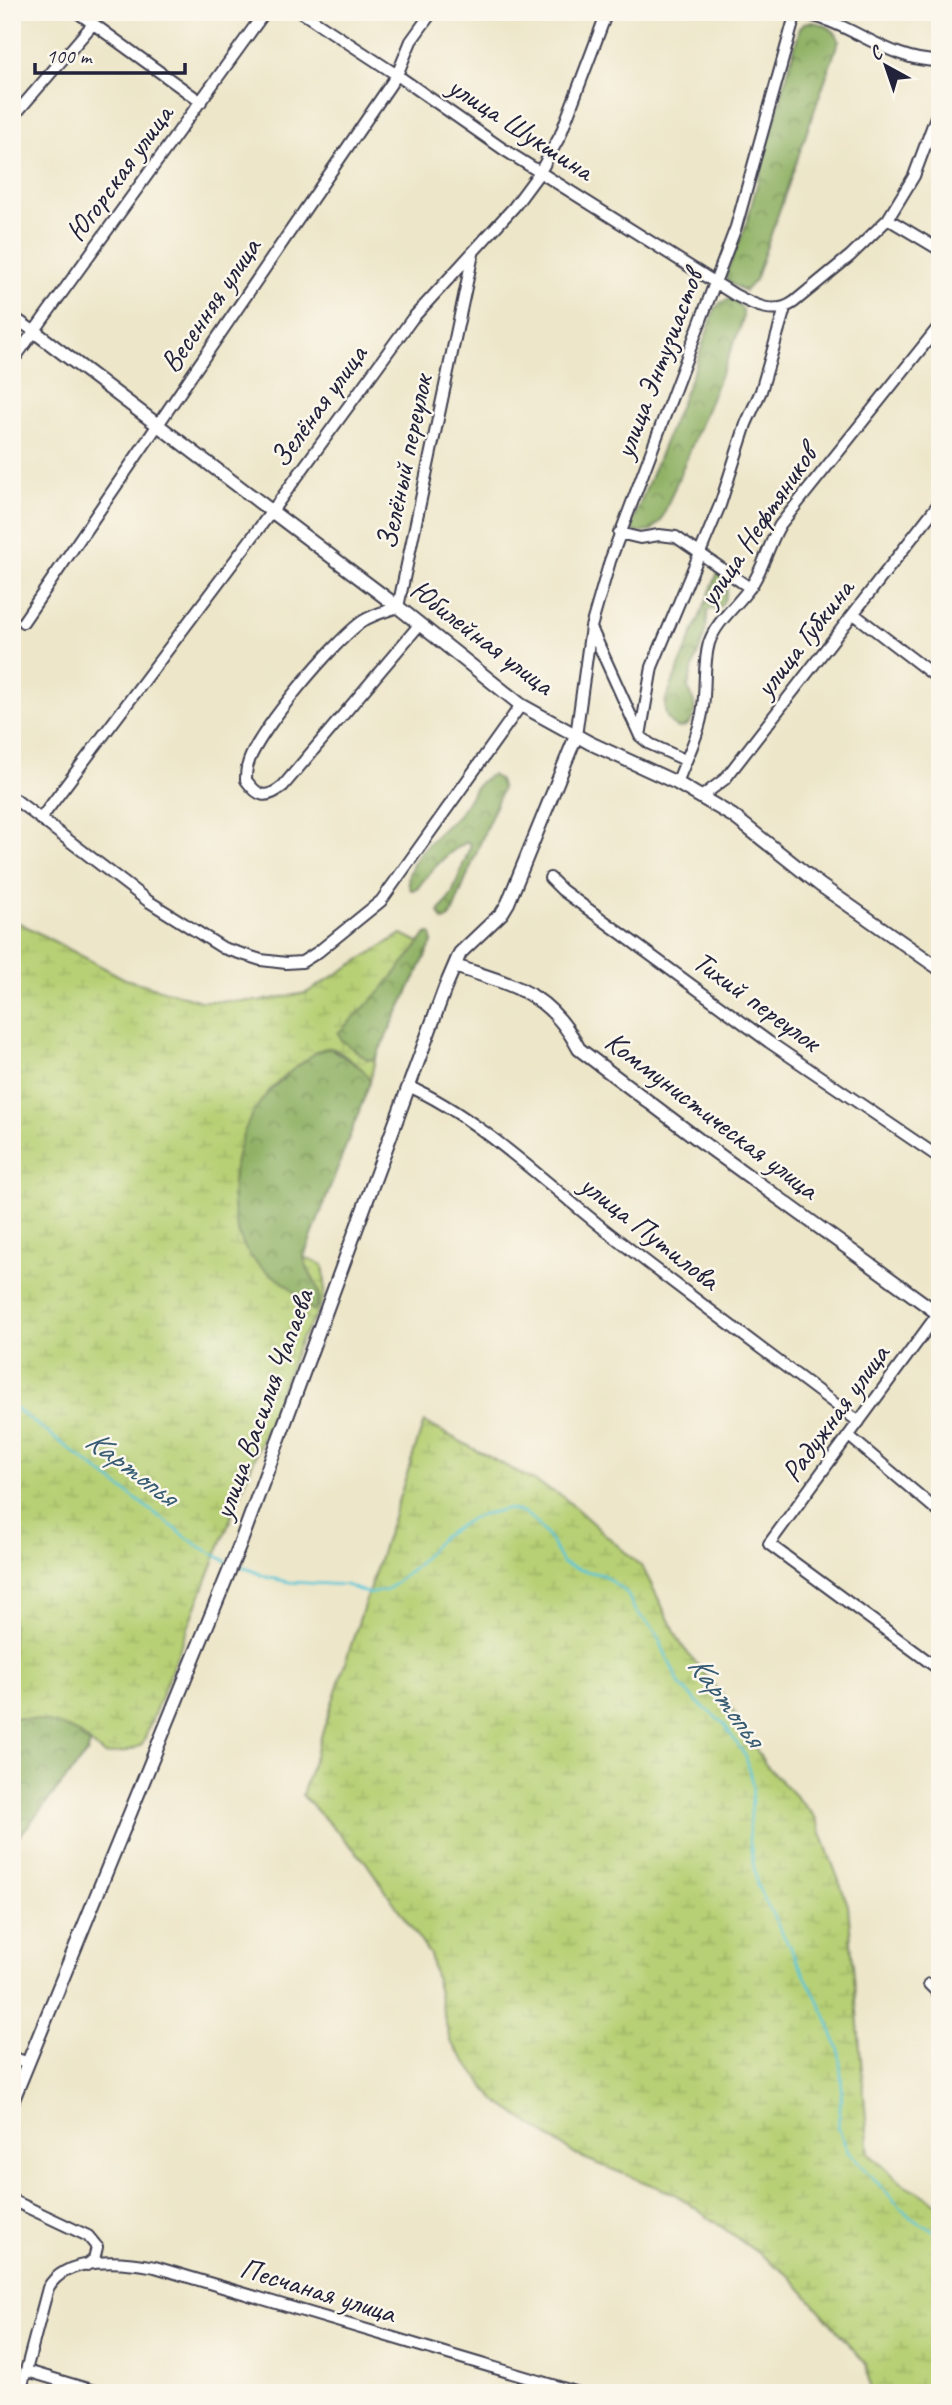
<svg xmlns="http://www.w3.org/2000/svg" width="952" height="2405" font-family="Caveat,sans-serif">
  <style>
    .forest { fill: url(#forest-crowns); stroke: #5a6a50; stroke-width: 2 }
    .wetland { fill: url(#wetland-marsh); stroke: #6c7958; stroke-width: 2 }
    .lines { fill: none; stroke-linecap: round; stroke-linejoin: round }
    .stream { stroke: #5cc6d7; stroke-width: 2.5 }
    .minor-casing { stroke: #403f50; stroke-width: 14 }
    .tertiary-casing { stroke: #403f50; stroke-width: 16 }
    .minor { stroke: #fff; stroke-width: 10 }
    .tertiary { stroke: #fff; stroke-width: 12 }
    .labels { text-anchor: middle; stroke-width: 5; stroke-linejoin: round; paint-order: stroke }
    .street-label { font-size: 30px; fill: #22223b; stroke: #fbf7ec }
    .water-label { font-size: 32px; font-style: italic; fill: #365b72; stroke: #fbf7ec }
  </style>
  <defs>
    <pattern id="forest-crowns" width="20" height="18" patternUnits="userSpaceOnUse" patternTransform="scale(1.75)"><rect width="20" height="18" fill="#91b266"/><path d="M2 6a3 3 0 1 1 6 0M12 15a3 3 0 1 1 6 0" fill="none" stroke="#769055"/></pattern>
    <pattern id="wetland-marsh" width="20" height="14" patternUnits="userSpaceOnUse" patternTransform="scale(1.75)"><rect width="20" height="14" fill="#b7d075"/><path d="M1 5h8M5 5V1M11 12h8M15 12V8" fill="none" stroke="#9db266"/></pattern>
  </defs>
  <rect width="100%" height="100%" fill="#fbf7ec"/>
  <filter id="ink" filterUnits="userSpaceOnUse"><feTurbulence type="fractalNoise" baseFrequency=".0143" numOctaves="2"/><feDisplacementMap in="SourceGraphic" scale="14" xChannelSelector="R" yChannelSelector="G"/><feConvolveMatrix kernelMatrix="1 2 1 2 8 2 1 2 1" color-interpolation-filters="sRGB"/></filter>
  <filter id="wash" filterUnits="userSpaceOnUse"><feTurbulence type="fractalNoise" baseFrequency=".00686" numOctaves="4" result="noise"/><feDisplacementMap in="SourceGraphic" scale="28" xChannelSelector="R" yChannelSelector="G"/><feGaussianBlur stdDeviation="1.57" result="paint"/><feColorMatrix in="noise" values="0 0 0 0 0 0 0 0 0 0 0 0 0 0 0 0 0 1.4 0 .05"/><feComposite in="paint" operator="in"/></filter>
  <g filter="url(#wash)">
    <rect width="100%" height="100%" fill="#ede6c9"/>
    <!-- forest -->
    <path class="forest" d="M809,22c12,0 26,6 30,18l-84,240 -10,11 -14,-7 -5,-6 1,-6 19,-47 54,-197 4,-5z
      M730,299c12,6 15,11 12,24l-81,198 -10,10 -16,2 -3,-5 1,-7 61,-151 21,-61 5,-6z
      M718,572c13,6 10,26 1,36l-9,1 -3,3c2,27 -17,51 -19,77 9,14 11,36 -10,39 -12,-6 -15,-16 -12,-29z
      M492,775l7,5 3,9 -49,122 -5,8 -5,1 -4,-8 13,-18 19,-50 -4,-2c-20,10 -37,29 -50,47l-6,1c-14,-24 31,-59 46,-74 12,-13 18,-36 35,-41z
      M429,933l3,2v8l-57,116 -7,1 -27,-20 -3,-7c32,-31 61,-61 87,-98z
      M330,1048l37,24 3,10 -66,175c3,21 24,32 10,54 -9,-6 -15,-15 -23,-22 -12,-10 -28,-18 -38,-30 -33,-36 -22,-114 3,-152 6,-9 14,-17 22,-24 13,-13 34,-33 52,-35z
      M12,1717c24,2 63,6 78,28l-3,8 -75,92z"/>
    <!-- wetland -->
    <path class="wetland" d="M12,919l113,60 76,22h59l46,-8 96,-59 18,9 -39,48 -43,42 3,7 27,20 7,-1 -5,23c-4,-12 -11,-16 -21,-23 -5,-4 -12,-10 -18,-11 -10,-2 -21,9 -28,14 -17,12 -35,27 -46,45 -26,38 -37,115 -4,152 9,11 23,18 34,26 9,8 16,20 27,26 15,-22 -7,-33 -10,-54l19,8c7,33 -5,48 -22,74l-159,406 -17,7 -20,3c-9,-6 -14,-13 -22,-18 -18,-15 -49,-18 -71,-20z
      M424,1422l138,74 81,72 39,78 47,58 36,60 50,53 33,88 21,249 33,29 38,22v188h-69l-5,-29 -76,-88 -113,-81 -101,-40 -81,-55 -45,-59 -20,-86 -65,-94 -63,-66z"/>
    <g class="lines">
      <!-- stream -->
      <path class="stream" d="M12,1406l185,139 29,16
        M242,1566l24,11 23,5 57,3 23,9 18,-4 28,-23 27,-30 30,-19 33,-9 18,3 13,10 15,19 11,22 15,6 26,6 24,18 7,16 21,22 25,54 16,16 28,23 22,33 7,30 -4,50 8,48 68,129 14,36 3,38 -4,39 10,25 63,66 29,16"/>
    </g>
  </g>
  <g filter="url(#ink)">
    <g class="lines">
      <defs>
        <path id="minor" d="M77,12l124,90
          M301,12l96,63 106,74 232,146c19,10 40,21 59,7l56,-46 38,-37 52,31
          M796,13c51,4 90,49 144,48
          M12,118l81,-94
          M888,219l26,-43 26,-70
          M12,316l23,16
          M12,362l253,-350
          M619,533l21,5 19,-3 17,2 74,51
          M854,614l86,66
          M23,622l374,-547 14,-34 21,-29
          M420,624l-137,162c-17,14 -25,11 -37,-6 0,-5 0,-11 2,-16 9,-32 87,-124 115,-143 11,-7 24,-10 35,-14l75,-353
          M592,630l48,106 10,8 35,16
          M576,736l15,-109 19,-66 126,-334 60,-215
          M640,736l12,-69 68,-162 26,-81 15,-33 24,-83
          M677,783c9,-24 23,-50 26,-76 3,-21 0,-43 6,-64 8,-24 31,-39 44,-60 11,-18 16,-39 27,-58l160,-200
          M12,797l136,104 75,47 38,12 25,3 16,-1 16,-10 63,-51 140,-196
          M701,797l24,-18 215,-277
          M42,817l230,-306 140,-192 102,-112 26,-35 20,-36 47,-124
          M550,878l12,12 207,152 171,116
          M408,1086c68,29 141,100 201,147 82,64 167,126 250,189
          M940,1311l-171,233 171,126
          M849,1436l91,77
          M929,1984l11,11
          M12,2057l16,6
          M12,2200l76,36 9,11 -3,12 -7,6
          M27,2371l74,22
          M20,2393l28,-105c18,-33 76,-27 107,-21l424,126"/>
        <path id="tertiary" d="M35,332l363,275 123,98 69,38 87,40 56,33 87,69 120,84
          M455,966c58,20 93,24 124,83l124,94 237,172
          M12,2102l227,-555 206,-559 15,-35 42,-40 6,-10 68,-167"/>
      </defs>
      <!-- minor casing -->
      <use href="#minor" class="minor-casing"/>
      <!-- tertiary casing -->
      <use href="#tertiary" class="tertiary-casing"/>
      <!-- minor -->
      <use href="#minor" class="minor"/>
      <!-- tertiary -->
      <use href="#tertiary" class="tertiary"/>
    </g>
  </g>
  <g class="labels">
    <!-- street labels -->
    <g class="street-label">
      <text transform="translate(521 128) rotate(33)" y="10">улица Шукшина</text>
      <text transform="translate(119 173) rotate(-54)" y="10">Югорская улица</text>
      <text transform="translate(210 305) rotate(-56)" y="10">Весенняя улица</text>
      <text transform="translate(658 364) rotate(-69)" y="10">улица Энтузиастов</text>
      <text transform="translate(318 406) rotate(-54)" y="10">Зелёная улица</text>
      <text transform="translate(404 462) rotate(-78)" y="10">Зелёный переулок</text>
      <text transform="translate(757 526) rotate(-56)" y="10">улица Нефтяников</text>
      <text transform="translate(482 637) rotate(37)" y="10">Юбилейная улица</text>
      <text transform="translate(804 638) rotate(-52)" y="10">улица Губкина</text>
      <text transform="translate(757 1001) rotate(36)" y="10">Тихий переулок</text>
      <text transform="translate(712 1115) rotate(37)" y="10">Коммунистическая улица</text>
      <text transform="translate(650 1232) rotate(38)" y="10">улица Путилова</text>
      <text transform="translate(263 1404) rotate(-70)" y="10">улица Василия Чапаева</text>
      <text transform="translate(835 1413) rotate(-54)" y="10">Радужная улица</text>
      <text transform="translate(318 2290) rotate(17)" y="10">Песчаная улица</text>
    </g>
    <!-- water labels -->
    <g class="water-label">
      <text transform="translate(132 1467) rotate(37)" y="11">Картопья</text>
      <text transform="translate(727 1700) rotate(53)" y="11">Картопья</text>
    </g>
  </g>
  <!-- margin -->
  <rect width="952" height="2405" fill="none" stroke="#fbf7ec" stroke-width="42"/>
  <!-- north arrow -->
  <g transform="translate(886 66) rotate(320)" stroke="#fbf7ec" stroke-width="5" paint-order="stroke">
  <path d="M0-5L12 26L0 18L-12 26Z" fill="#22223b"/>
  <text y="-10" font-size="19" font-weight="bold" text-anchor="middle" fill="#22223b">С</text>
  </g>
  <!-- scale -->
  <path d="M35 63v10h150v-10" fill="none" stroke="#22223b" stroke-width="3.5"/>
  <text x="46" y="63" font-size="21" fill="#22223b" stroke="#fbf7ec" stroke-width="5" paint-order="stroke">100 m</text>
</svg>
